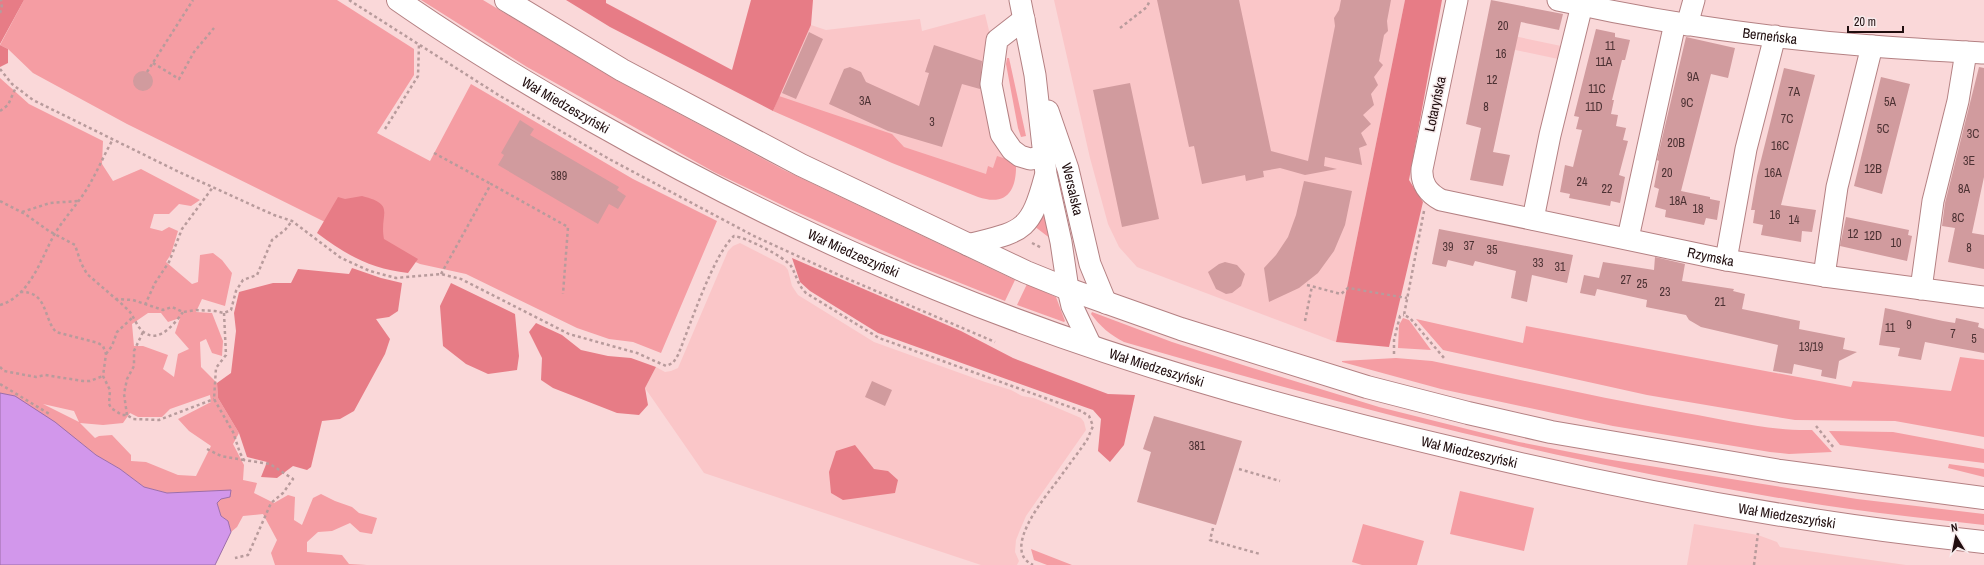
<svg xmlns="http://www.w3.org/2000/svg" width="1984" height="565" font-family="'Archivo Narrow',sans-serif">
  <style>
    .built { fill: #fac6c8 }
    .green { fill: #f59da3; fill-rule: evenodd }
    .forest { fill: #e77c86 }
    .water { fill: #d297eb; stroke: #9d6ea9 }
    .building { fill: #d19b9e }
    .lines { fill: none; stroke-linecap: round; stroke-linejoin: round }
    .minor-casing { stroke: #b48183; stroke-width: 23 }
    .major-casing { stroke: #b48183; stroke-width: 24 }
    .path { stroke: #b89b9c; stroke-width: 2.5; stroke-dasharray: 3 3; stroke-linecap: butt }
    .minor { stroke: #fff; stroke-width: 21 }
    .major { stroke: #fff; stroke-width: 22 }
    .labels { text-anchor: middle; stroke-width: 3; stroke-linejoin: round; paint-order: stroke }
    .number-label { font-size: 12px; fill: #4c3133 }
    .street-label { font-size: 14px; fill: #200e0f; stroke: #f7ebec }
  </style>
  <rect width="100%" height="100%" fill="#fad8d9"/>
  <!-- built -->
  <path class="built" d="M1054,0h351l-69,342 -199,-75 -18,-20 -11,-23 -18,-66z
    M985,14l30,124 -24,40 -109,-35 -103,-47 32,-71 15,5 94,-11 2,12z
    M1485,30l81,17 -3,13 -81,-17z
    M740,243l45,23 3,4 4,16 6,9 76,47 111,40 26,8 11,6 12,2 47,20 3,4 2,8 -60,86 -6,14 -4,10 -1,12 4,9 -2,4h-36l-277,-92 -59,-85 11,-21 9,5 6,-1 7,-3 50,-117 5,-5z
    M1694,524l64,11 19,7 3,5 126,18h-219z"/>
  <!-- green -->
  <path class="green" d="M24,0h313l77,49v26l-37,58 53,28 41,-77 162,95 84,42 -56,132 -28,-11 -24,-3 -32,-11 -111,-54 -46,-10 -97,-43 -196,-97 -94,-51 -25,-24 -8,-4z
    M421,0h62l133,80 168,90 231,110 -10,21 -92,-37 -123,-55 -76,-37 -187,-105z
    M1007,58h2l17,78 -5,1 -3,-9 -12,-64z
    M0,78l29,26 74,37 -1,23 11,17 28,-12 59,31 -9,6 -12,-2 -10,10h-15l-4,14 12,3 7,-4 9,4 -7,23 -5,8 26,22 6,-2 2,-27 13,-2 9,7 10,13 -7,33 -23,-7 -6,13 16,1 11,28 -1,15 -10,-3 -6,-14 -6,3 1,25 16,16 1,15 21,35 -6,11 11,21 -1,15 14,3 -3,10 20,10 14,-8 7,2 -1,23 8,5 11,-27 8,-4 14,7 17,6 7,6 18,5 -5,16 -12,-2 -10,-9 -18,8 -14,1 -11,10v10l35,3 7,9 18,1h-92l-4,-12 6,-13 -14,-26 -20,2 -6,11 -6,5 -3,-11 -7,-5 -4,-13 4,-4 -39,-7 -15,1 -23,-6 -24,-18 -24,-14 -21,-17 -75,-4zM148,313h13l7,9 12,-4 -5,15 14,16 -11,5 -4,23 -11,-8 5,-14 -25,-9h-9l-2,-22zM210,395l1,7 -33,17 11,12 22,15 -15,30 -18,-1 -32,-13 -15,-1v-6l-19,-20 -13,1 -4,2 -15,-15 23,2 20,-2 7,-10 8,4h24l8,-8zM43,404l31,7 5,11z
    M779,96l113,38 12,13 82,27 2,-8 5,2 4,-12 19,6c1,27 -8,45 -38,35l-86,-34 -119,-52z
    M1043,213h1l7,26 -17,-13z
    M1027,284l29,13 9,24 -1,1 -47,-17z
    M1092,312l80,30 74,24 133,41 140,35 87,17 251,40 127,15v11c-64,-7 -129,-14 -193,-25 -226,-37 -447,-94 -667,-158 -14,-7 -24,-16 -33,-28z
    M1403,318l6,2 22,30 -33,-2 1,-23z
    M1416,319l107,24 3,-17 325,61 2,-6 98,10 9,-34 24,3v77l-89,-16 -100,-1 -148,-25 -204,-45z
    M1396,358l36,3c85,18 169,37 254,52 41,7 84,18 126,17l20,22 -43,2 -19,-2 -157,-26 -172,-37 -99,-27v-1z
    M1829,431l64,1 91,17v14l-144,-18z
    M1949,464l35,5v8l-36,-9z
    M1460,491l74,17 -10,43 -74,-17z
    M1363,524l61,17 -7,24h-55l-10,-3z
    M1031,549l41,16h-25l-13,-5z"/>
  <!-- forest -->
  <path class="forest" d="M0,0h24l-24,44z
    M566,0h40v3l126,67 19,-70h62l-2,25 -38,86 -163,-84z
    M1405,0h37l-33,180 14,22 -34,145 -53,-5z
    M0,45l8,4v14l-8,4z
    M362,196c35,9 17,17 22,43l34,20 -10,14c-37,-4 -62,-18 -91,-40l21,-36 7,2z
    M792,258l169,73 52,27 95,36 27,1 -11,50 -14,17 -12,-11 3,-32 -8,-9 -215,-77 -68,-42 -10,-9z
    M352,268l29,10 21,5 -4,28 -9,6 -13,2 14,20 -5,15 -31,57 -14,8 -18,2 -11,46 -4,3 -14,-4 -16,12 -16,-1 6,-15 -20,-5 -8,-24 -21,-35 -1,-15 14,-10 5,-42 -2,-18 5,-21 34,-9h18l7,-14 51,5z
    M451,283l64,31 4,42 -2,14 -29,4 -22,-10 -23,-18 -3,-40z
    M536,323l26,12 19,15 27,6 23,2 25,9 -11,21 3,17 -9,10 -22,-2 -64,-25 -12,-8 1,-22 -13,-26z
    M855,445l19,24 14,2 10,9 -3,13 -52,7 -12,-7 -2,-21 7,-21z"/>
  <!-- water -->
  <path class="water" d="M0,393l15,3 40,26 41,33 24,14 24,18 23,6 64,-3 -1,7 -9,2 -4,4 4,13 7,5 3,11 -16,33h-215z"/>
  <!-- building -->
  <path class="building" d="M1157,0h82l32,151 37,10 27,-135 -1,-8 5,-8 2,-10h50l-4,21 1,10 -4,4 -5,26 4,4 -9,12 4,8 -7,9 3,11 -11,10 8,9 -10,9 6,12 -8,3 3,17 -37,-8 -1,9 13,3 -32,6 -25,-7 -17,3 1,6 -18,4 -1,-6 -43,9 -8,-38 -5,1z
    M1491,0l72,14 -4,16 -38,-8 -28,130 17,3 -7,31 -33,-6 11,-52 -15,-4z
    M1596,29l19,4v4l15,3 -5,20h-3l-10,40h2l-3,14 7,1 -2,11 10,2 -3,12 5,1 -9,34 6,2 -5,26 -9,-2 -1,5 -41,-8 1,-4 -10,-2 5,-27 8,2 9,-37 -6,-1 3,-12 -5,-1z
    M809,32l14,7 -27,60 -14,-6z
    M1686,37l49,11 -7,30 -17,-4 -30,117 29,6v2l10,2 -3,19 -11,-2 -2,7 -39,-8 1,-7 -11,-3 4,-18 -5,-2 5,-26 -2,-1z
    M934,45l48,16 -2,28 -18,-5 -20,63 -54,-16 -59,-27 15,-35 6,-2 11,5 5,10 53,24 10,-33 -4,-1z
    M1979,67l5,1v109l-12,56 12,2v34l-36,-7 7,-34 -13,-2 3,-23z
    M1784,68l31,7 -34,130 35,5 -4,22 -10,-1 -1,11 -40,-7 2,-10 -10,-2 2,-13h-4l6,-34z
    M133 81a10 10 0 1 1 20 0a10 10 0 1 1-20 0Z
    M1881,77l29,7 -28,110 -28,-8z
    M1130,83l29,136 -37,8 -29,-137z
    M520,120l14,9 -4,6 89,52 -2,3 9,6 -8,13 -9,-5 -11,20 -100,-59 6,-10 -3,-2z
    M1304,181l48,10 -7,34 -11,26 -16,22 -19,15 -30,14 -5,-34 12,-13 12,-18 8,-22z
    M1846,217l63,13 -1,5 4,1 -5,25 -67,-15z
    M1439,229l134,26 -6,28 -35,-8 -5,27 -16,-4 5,-27 -41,-10 -2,5 -25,-6 -2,7 -14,-3z
    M1655,257l30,7 -3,17 52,8 -1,2 12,3 -3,15 58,12 -1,8 46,9 -2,11 14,3 -18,9 -3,18 -15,-3 1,-6 -28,-6 -2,10 -19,-3 5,-26 -77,-18 -12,-7 -3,-5 -40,-8 1,-7 -50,-11 -2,7 -15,-3 4,-18 15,3 4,-16 51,8z
    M1225,262l12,3 8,9 -4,12 -9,7 -6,1 -10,-5 -8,-17 11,-8z
    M1885,308l58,13 12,2 1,-5 23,5 -1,4 6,2v24l-59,-11 -4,18 -23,-4 2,-8 -21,-3z
    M872,381l20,9 -7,16 -20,-9z
    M1154,416l88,25 -26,84 -79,-23 14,-50 -8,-3z"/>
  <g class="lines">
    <defs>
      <g id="minor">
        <path d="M1020,0l15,75 11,99 15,68 7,47 4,17 19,40"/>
        <path id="s1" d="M1457,0l-35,169c-1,15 6,24 19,31l285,60 98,16 160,21"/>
        <path id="s2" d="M1558,0c103,23 209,38 314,46 37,3 75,5 112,7"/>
        <path d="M1024,19l-27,21 -6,44 10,50 11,16 8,6 10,3 14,-2 11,-7"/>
        <path d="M1687,25l7,-25"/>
        <path id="s3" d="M1048,111l20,58 22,95 16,39"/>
        <path d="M1533,219l17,-84 32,-130"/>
        <path d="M1628,238l47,-215"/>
        <path d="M968,245c54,-14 62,-12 77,-68"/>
        <path d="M1726,260l20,-111 29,-113"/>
        <path d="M1824,276l13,-89 35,-141"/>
        <path d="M1921,289l12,-88 25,-100 8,-49"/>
      </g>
      <g id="major">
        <path id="s4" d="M398,0c63,44 128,83 195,121 111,63 225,120 344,168 170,70 349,120 528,162 171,41 344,73 519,91"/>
        <path d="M506,0l116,70 179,95 225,107 42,17 113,40 186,58 101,26 83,19 229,39 204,27"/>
      </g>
    </defs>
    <!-- minor casing -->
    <use href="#minor" class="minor-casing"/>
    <!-- major casing -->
    <use href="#major" class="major-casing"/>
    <!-- path -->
    <path class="path" d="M349,0l151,96 111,64 141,75 89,41 154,66
      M0,13l2,-5 -1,-8
      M1120,28l27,-21 3,-7
      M153,63l26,16 15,-27 20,-24
      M0,69l12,15 21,16 144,71 97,44 18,6 49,37 29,13 26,7 45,-4 20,5 108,55 68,19 29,13 7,-3 5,-8c12,-29 35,-100 56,-119 11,1 51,21 57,30 6,10 6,18 15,27l73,45 202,73 8,5 4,10 -6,14c-9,13 -19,26 -29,40 -12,16 -58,70 -25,85
      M147,72l46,-72
      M0,111l8,-6 8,-18
      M385,129l33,-53 1,-32
      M434,153l57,31
      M0,201l25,13 24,17 26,14 6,18 6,11 29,25 17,1 30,10 9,-3 11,5 13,-2 19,1 9,2 7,-3 5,-19 7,-11 14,-5 15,-35 13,-10 7,-9
      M1424,211l-20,104 6,3 34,40
      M22,212l28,-9 28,-2
      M1032,243l10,5
      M441,274l50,-90 77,43 -5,67
      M1307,285l34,9 7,-6 59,10
      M20,292c28,-1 23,26 36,40l42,11 5,3 3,8 -3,22 7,14 -1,14 2,4 11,7h5l6,4 26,1 55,-21
      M116,299c5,4 10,9 14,13 5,7 8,17 15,21 15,10 30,-10 38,-21
      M0,305c30,-9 41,-46 54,-70 10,-17 24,-31 34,-48 9,-15 16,-32 25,-48
      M145,305l10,-22 14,-21 13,-33 31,-42
      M224,313l2,42 -10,13 -2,31 19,33 7,21 4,7 26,4 23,15 -10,14 -12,10 -23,52 -13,3
      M1305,321l7,-35
      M106,354l6,-8 5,-14 16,-15
      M1394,354v-14l6,-24 4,-1
      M0,367l4,4 32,6 9,-2 38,6h7l13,-5
      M0,384l51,31
      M127,415l-3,-21 3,-15 7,-13v-15l9,-19
      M1816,426l18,22
      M207,449l14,7 23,4
      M1239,469l41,12
      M1213,528l-3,12 50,14
      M1754,565l4,-32"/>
    <!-- minor -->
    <use href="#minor" class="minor"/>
    <!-- major -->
    <use href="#major" class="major"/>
  </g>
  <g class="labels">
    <!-- number labels -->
    <g class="number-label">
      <text x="1503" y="30">20</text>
      <text x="1610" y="50">11</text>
      <text x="1501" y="58">16</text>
      <text x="1604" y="66">11A</text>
      <text x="1693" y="81">9A</text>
      <text x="1492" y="84">12</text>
      <text x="1597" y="93">11C</text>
      <text x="1794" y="96">7A</text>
      <text x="865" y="105">3A</text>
      <text x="1890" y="106">5A</text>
      <text x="1687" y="107">9C</text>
      <text x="1486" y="111">8</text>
      <text x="1594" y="111">11D</text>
      <text x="1787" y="123">7C</text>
      <text x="932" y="126">3</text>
      <text x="1883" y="133">5C</text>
      <text x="1973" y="138">3C</text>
      <text x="1676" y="147">20B</text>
      <text x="1780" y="150">16C</text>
      <text x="1969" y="165">3E</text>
      <text x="1873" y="173">12B</text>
      <text x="1667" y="177">20</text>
      <text x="1773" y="177">16A</text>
      <text x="559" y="180">389</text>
      <text x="1582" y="186">24</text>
      <text x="1607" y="193">22</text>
      <text x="1964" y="193">8A</text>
      <text x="1678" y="205">18A</text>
      <text x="1698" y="213">18</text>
      <text x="1775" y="219">16</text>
      <text x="1958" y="222">8C</text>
      <text x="1794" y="224">14</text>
      <text x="1853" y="238">12</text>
      <text x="1873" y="240">12D</text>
      <text x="1896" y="247">10</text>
      <text x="1469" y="250">37</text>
      <text x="1448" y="251">39</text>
      <text x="1969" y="252">8</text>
      <text x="1492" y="254">35</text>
      <text x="1538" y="267">33</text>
      <text x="1560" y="271">31</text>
      <text x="1626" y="284">27</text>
      <text x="1642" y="288">25</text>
      <text x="1665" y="296">23</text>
      <text x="1720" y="306">21</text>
      <text x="1909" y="329">9</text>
      <text x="1890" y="332">11</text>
      <text x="1953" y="338">7</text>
      <text x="1974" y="343">5</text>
      <text x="1811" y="351">13/19</text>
      <text x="1197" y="450">381</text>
    </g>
    <!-- street labels -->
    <g class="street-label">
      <text dy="5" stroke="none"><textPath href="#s2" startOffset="215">Berneńska</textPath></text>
      <text transform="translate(1435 104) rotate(-78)" y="5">Lotaryńska</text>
      <text dy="5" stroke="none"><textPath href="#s4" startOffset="198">Wał Miedzeszyński</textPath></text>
      <text dy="5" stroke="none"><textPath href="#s3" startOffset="82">Wersalska</textPath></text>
      <text dy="5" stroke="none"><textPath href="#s4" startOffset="522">Wał Miedzeszyński</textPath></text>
      <text dy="5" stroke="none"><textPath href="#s1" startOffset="487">Rzymska</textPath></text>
      <text dy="5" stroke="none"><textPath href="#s4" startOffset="846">Wał Miedzeszyński</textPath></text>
      <text dy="5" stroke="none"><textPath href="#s4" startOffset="1170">Wał Miedzeszyński</textPath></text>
      <text dy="5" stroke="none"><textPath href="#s4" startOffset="1494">Wał Miedzeszyński</textPath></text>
    </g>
  </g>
  <!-- north arrow -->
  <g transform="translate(1956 537) rotate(350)" stroke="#f7ebec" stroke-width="3" paint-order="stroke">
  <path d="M0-3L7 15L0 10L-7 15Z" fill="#200e0f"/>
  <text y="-6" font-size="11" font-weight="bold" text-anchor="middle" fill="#200e0f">N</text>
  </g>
  <!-- scale -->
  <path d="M1848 26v6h55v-6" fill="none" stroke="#200e0f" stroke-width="2"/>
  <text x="1854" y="26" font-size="12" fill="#200e0f" stroke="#f7ebec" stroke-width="3" paint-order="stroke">20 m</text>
</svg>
